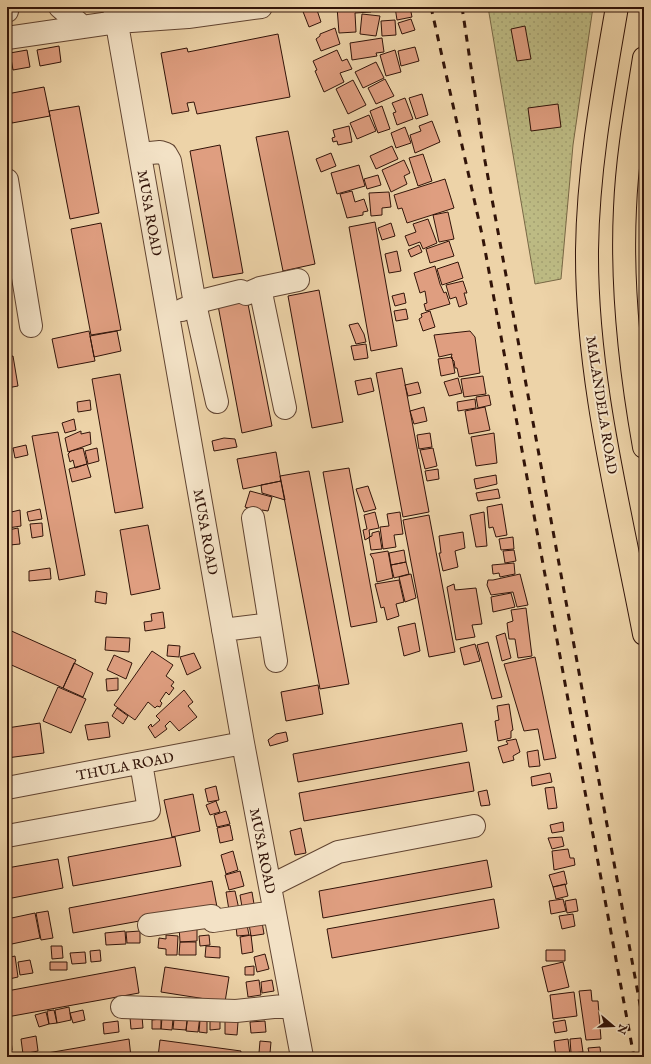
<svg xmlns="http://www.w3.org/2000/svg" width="651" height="1064" font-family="'IM FELL English',serif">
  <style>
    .grass { fill: url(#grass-dots); stroke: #786846 }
    .building { fill: #df9e80; stroke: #321409 }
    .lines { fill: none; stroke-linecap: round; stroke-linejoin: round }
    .minor-casing { stroke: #614431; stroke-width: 24 }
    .major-casing { stroke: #321409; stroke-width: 24 }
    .minor { stroke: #f3e2c6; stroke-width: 22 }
    .major { stroke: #edd3a8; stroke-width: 22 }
    .rail { stroke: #321409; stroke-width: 3; stroke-dasharray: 7 7; stroke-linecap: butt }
    .labels { text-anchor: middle; stroke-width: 4; stroke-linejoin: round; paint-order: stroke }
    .street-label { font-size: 14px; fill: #321409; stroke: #f3e2c6 }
  </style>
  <defs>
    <pattern id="grass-dots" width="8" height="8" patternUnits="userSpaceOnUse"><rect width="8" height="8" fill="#bdbb84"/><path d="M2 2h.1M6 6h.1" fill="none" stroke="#a3a071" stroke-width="1.8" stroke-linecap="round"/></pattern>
  </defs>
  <rect width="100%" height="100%" fill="#edd3a8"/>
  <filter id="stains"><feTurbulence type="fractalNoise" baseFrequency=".005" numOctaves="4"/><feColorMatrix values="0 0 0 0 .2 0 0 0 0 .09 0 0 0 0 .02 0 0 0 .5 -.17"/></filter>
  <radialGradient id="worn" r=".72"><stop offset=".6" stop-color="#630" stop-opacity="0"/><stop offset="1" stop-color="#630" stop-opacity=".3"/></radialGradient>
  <!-- grass -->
  <path class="grass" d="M488,7h105l-20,138 -12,134 -26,5z"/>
  <!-- building -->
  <path class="building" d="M308,7h8l5,15 -12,5 -7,-18z
    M337,7h34v5l-16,1 1,19 -17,1z
    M395,7h15l2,10 -15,3z
    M362,14l18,2 -4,20 -16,-2z
    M411,19l4,11 -13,4 -4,-11z
    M395,20l1,15 -14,1 -1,-15z
    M525,26l6,33 -14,2 -6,-32z
    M335,28l5,16 -19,7 -5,-12 4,-3v-2z
    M278,34l12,63 -93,17 -3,-12 -7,1 2,8 -17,3 -11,-61 26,-5 1,4z
    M382,38l2,14 -8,1 1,3 -25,4 -2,-17z
    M59,46l2,16 -21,4 -3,-16z
    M415,47l4,14 -18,5 -3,-15z
    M27,50l3,17 -17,3 -3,-17z
    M337,50l5,11 5,-2 5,10 -12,4 4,9 -20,10 -9,-21 2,-1 -4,-9z
    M395,50l6,22 -15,4 -6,-21z
    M376,62l8,16 -21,10 -8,-16z
    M385,79l9,17 -18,8 -8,-16z
    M353,80l13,25 -18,9 -12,-25z
    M44,87l6,29 -38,7 -5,-29z
    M422,94l6,21 -12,4 -7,-21z
    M405,98l8,21 -16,6 -4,-12 3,-1 -4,-9z
    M558,104l3,23 -30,4 -3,-23z
    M79,106l20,107 -29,6 -21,-108z
    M382,106l8,23 -12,4 -8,-22z
    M369,115l7,16 -19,8 -7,-16z
    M432,121l8,21 -25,11 -5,-18 11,-4 -2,-5z
    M349,126l3,16 -14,3 -1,-4 -4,1 -1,-4 3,-1 -2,-7z
    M405,127l6,16 -15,5 -5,-15z
    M288,131l27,133 -32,7 -27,-134z
    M220,145l23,128 -30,5 -23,-127z
    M392,146l6,13 -22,10 -6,-13z
    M331,153l5,13 -15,6 -5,-13z
    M423,154l9,27 -14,5 -9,-28z
    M404,160l6,13 -6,3 3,8 -16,8 -9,-22z
    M359,165l6,21 -28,8 -6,-21z
    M378,175l3,10 -14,4 -3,-10z
    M445,179l9,29 -47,15 -5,-15 -4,1 -4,-14z
    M352,191l3,11 9,-3 4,12 -5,1v3l-16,3 -7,-24z
    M389,192l2,15 -9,1v7l-11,1 -2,-23z
    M448,212l6,27 -15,3 -6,-27z
    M428,219l9,24 -14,6 -3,-7 -11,4 -4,-10 11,-4 -3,-8z
    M375,222l22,124 -26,5 -22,-124z
    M101,223l20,107 -30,5 -20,-106z
    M391,223l4,13 -13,4 -4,-12z
    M449,241l5,15 -24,7 -4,-14z
    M419,245l3,7 -11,5 -3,-7z
    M397,251l4,20 -12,2 -4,-19z
    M458,262l5,16 -21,7 -5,-16z
    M435,266l5,18 4,9 2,-1 4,12 -24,7 -2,-7 3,-1 -2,-12 -5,2 -6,-20z
    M463,281l4,12h-3l3,11 -8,3 -3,-10 -6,2 -4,-14z
    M319,290l24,132 -31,6 -24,-132z
    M404,293l2,10 -11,3 -3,-10z
    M246,294l26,132 -30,7 -25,-133z
    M406,309l2,10 -12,2 -2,-10z
    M430,311l5,16 -12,4 -4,-12 3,-2 -1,-3z
    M358,323l6,11 2,8 -10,2 -7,-19z
    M89,331l6,30 -37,7 -6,-29z
    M117,331l4,20 -27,6 -4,-21z
    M470,331l5,6 5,36 -21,4 -2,-9h-2l-1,-7 -3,-3 1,-4 -13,3 -5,-22z
    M366,344l2,14 -14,2 -3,-14z
    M13,356l5,30 -11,2v-31z
    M452,357l3,16 -14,3 -3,-17z
    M402,368l27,144 -26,5 -27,-144z
    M120,374l23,134 -28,5 -23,-134z
    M483,376l3,18 -22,3 -3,-18z
    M371,378l3,13 -16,4 -3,-14z
    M458,378l4,15 -13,3 -5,-14z
    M418,382l3,11 -13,3 -3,-11z
    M489,395l2,10 -13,3 -2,-11z
    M475,399l1,9 -18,3 -1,-9z
    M90,400l1,10 -13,2 -1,-10z
    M424,407l3,14 -13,3 -4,-13z
    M485,407l5,23 -21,4 -4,-23z
    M74,419l2,11 -11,3 -3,-10z
    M81,431v3l9,-2 1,12 -23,8 -3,-14z
    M58,432l27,143 -26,5 -27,-144z
    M430,433l2,14 -13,2 -2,-14z
    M494,433l3,30 -21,3 -5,-29z
    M224,438l11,1 2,8 -23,4 -2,-10z
    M26,445l2,10 -13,3 -2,-10z
    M83,448l4,16 -12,4 -2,-8 -3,2 -2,-8 3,-3z
    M97,448l2,13 -11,3 -3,-13z
    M433,448l4,18 -12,3 -5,-19z
    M276,452l5,29 -38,8 -6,-30z
    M7,460l3,11 -3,1z
    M87,464l4,13 -19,5 -3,-13z
    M349,468l28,154 -26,5 -28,-155z
    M438,469l1,10 -12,2 -2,-10z
    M309,471l40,213 -29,5 -40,-213z
    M496,475l1,9 -21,5 -2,-10z
    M281,481l4,19 -23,-7 -1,-8z
    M368,486l8,23 -12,3 -8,-23z
    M498,489l2,9 -22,3 -2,-8z
    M250,491l22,6 -4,14 -6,-1 -1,2 -16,-5z
    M502,504l5,31 -11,2 -3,-10 -4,1 -2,-21z
    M40,509l2,10 -13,2 -2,-9z
    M20,510l1,16 -13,2 -1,-15z
    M375,512l4,16 -10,2 1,7 -5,3 -2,-10 4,-1 -3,-14z
    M400,512l3,22 -9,1 2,12 -13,2 -3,-22 9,-1 -2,-12z
    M484,512l3,34 -11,1 -6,-32z
    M429,515l26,137 -26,5 -26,-137z
    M42,523l1,13 -11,2 -2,-14z
    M148,525l12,64 -29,6 -11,-65z
    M18,528l2,16 -10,1 -2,-15z
    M379,531l3,18 -11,1 -2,-13 3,-1v-3z
    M463,532l2,16 -10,3 3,16 -15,4 -4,-18h2l-2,-17z
    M513,537l1,12 -13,1 -2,-11z
    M7,542l3,16 -3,1z
    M404,550l2,12 -15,3 -2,-12z
    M514,550l2,11 -11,2 -2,-12z
    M388,551l5,27 -16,4 -4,-23 -3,-5z
    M406,562l3,12 -15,4 -3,-13z
    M514,563l1,11 -15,3 -1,-4 -6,1 -1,-9z
    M50,568l1,11 -22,2v-10z
    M411,574l5,24 -11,4 -6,-25z
    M520,574l8,31 -11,2 -4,-15 -22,3 -4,-10 1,-5h5z
    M399,580l5,22 -8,2 3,12 -12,4 -3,-13 -3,1 -6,-24z
    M454,584l1,6 21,-2 6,36 -10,1 3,12 -19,3 -9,-53z
    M96,591l11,2 -1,11 -11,-2z
    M511,593l4,14 -22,5 -2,-15z
    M526,608l6,48 -14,2 -3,-19h-6l-2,-16 6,-2 -2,-11z
    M163,612l2,16 -20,3 -1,-9 8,-1 -1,-7z
    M415,623l5,28 -16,5 -6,-29z
    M7,629l69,31 -13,28 -56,-25z
    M505,633l6,25 -9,3 -6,-25z
    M106,637l24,1 -1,14 -24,-2z
    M488,642l14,55 -10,2 -15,-54z
    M475,644l5,17 -16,4 -4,-17z
    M168,645l12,1 -1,11 -12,-1z
    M152,651l21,14 -7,11 8,6 -3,4 3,2 -5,7 -3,-3 -6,9 2,2 -2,4 -3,-1 -2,2 -7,-6 -13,18 -21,-15z
    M194,653l7,15 -14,7 -7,-18z
    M114,655l18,8 -6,16 -19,-9z
    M535,657l21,101 -12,2 -6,-31 -14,2 -20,-67z
    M74,663l19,10 -10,24 -20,-9z
    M118,678v12l-11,1 -1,-12z
    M318,685l5,29 -37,7 -5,-29z
    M58,687l28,12 -15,34 -28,-12z
    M184,690l9,12 -5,4 9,11 -18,14 -9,-10 -5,5 2,3 -12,9 -7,-11 3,-3 1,3 8,-7 -4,-4z
    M509,704l4,26 -2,1v7l-13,3 -3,-20 4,-1 -2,-14z
    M117,708l11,8 -5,8 -11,-8z
    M108,722l2,15 -22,3 -3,-15z
    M40,723l4,30 -37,5v-30z
    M462,723l5,28 -169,31 -5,-28z
    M286,732l2,9 -18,5 -2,-6 8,-6z
    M516,739l4,13 -7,4 1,4 -11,3 -5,-16 10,-3 -2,-3z
    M538,750l2,16 -11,1 -2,-15z
    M469,762l5,29 -170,30 -5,-28z
    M550,773l2,9 -20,4 -1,-9z
    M216,786l3,14 -11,2 -3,-13z
    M554,787l3,21 -9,1 -3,-21z
    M487,790l3,15 -9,1 -3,-14z
    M193,794l7,37 -28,6 -8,-37z
    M216,801l4,11 -10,3 -4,-10z
    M226,811l4,13 -13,3 -3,-12z
    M563,822l1,9 -12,2 -2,-8z
    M230,825l3,15 -13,3 -3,-15z
    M301,828l5,25 -11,2 -5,-24z
    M175,837l6,29 -108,20 -5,-29z
    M562,837l2,9 -12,3 -4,-11z
    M568,849l2,9h4l1,7 -21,5 -2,-19z
    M233,851l5,19 -12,4 -5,-19z
    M58,859l5,29 -56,11v-31z
    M487,860l5,27 -169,31 -4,-27z
    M240,871l4,15 -15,4 -4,-15z
    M564,871l3,13 -14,3 -4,-12z
    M212,881l5,26 -144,26 -4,-25z
    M565,884l3,12 -12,3 -3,-12z
    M235,891l5,23 -10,2 -4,-24z
    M252,892l2,12 -12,3 -2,-12z
    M494,899l5,29 -167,30 -5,-29z
    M563,899l3,12 -15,3 -2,-13z
    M576,899l2,12 -11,2 -2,-12z
    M48,911l5,27 -12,2 -5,-27z
    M35,913l5,25 -33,7v-26z
    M573,914l2,12 -13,3 -3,-13z
    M262,922l2,12 -13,2 -2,-12z
    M197,925v16l-17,1 -1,-16z
    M247,925l2,10 -12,1 -1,-10z
    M125,931l1,13 -20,1 -1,-12z
    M140,931v12h-13l-1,-11z
    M166,935l12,1 -1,19h-11v-6l-8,-1 1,-10 7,1z
    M209,935l1,10 -10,1 -1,-10z
    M251,935l2,17 -11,2 -2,-17z
    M180,942h16v13h-17z
    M51,946h11l1,12 -11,1z
    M206,946l14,1v11l-15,-1z
    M100,950l1,11 -10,1 -1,-11z
    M546,950h19v11h-19z
    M85,952l1,11 -14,1 -2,-11z
    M265,954l4,15 -12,3 -3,-15z
    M15,956l3,21 -9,2 -2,-21z
    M30,960l3,13 -13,2 -2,-13z
    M50,962h17v8h-17z
    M563,962l6,25 -21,5 -6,-25z
    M254,966v9h-9v-8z
    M135,967l4,26 -132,24v-26z
    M165,967l64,10 -4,25 -64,-10z
    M259,980l2,15 -13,2 -2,-15z
    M272,980l2,11 -12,2 -1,-11z
    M591,990l1,11h6l3,38 -15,1 -7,-49z
    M574,992l3,24 -24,3 -3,-24z
    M69,1007l2,13 -14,3 -2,-13z
    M54,1010l3,13 -8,1 -2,-13z
    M83,1010l2,10 -12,3 -3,-10z
    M46,1012l3,12 -10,3 -4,-12z
    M188,1015l12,1 -2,16 -12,-1z
    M142,1016l1,12 -12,1 -1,-12z
    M162,1018l11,1 -1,11 -11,-1z
    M210,1018h10v11l-10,1z
    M161,1019v10h-9v-9z
    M174,1019l13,1 -1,10 -13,-1z
    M200,1020l7,1v12l-8,-1z
    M565,1020l2,11 -12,2 -2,-11z
    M118,1021l1,11 -15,2 -1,-11z
    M225,1021l13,1 -1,13 -12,-1z
    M265,1021l1,11 -15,1 -1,-11z
    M36,1036l2,15 -15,3 -2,-15z
    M581,1038l2,14 -12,1 -1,-14z
    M11,1039l1,11 -5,1v-11z
    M129,1039l2,18h-107z
    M568,1039l2,16 -14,2 -2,-16z
    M160,1040l81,11 -1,6h-82z
    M260,1041l11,1 -1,11h-11z
    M600,1047l1,10h-11l-2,-9z"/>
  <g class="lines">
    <defs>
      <path id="minor" d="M60,7l23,20
        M114,7l129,736 59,314
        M7,11l1,-4
        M7,38l110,-16 71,-5 73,-10
        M140,154l20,-2 6,2 4,7 25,143 22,98
        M7,180l24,146
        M260,288l25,120
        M182,310l23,-10 36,-9 5,3 14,-6 38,-8
        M253,518l23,143
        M223,630l47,-6
        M7,788l236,-45
        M7,836l142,-26 -8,-47
        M270,886l68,-34 136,-26
        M149,925l63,-9 1,5 61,-9
        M122,1007l114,4 56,-6"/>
      <path id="major" d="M617,7c-14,81 -29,161 -30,243 -1,128 33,258 57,384
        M644,58c-8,50 -17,100 -19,150 -4,81 5,160 19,239"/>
    </defs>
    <!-- minor casing -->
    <use href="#minor" class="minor-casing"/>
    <!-- major casing -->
    <use href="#major" class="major-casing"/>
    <!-- minor -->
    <use href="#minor" class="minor"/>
    <!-- major -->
    <use href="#major" class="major"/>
    <!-- rail -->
    <path class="rail" d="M431,7l52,232 151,818
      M462,7l23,154 159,865"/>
  </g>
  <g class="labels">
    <!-- street labels -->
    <g class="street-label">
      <text transform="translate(150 213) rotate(80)" y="5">MUSA ROAD</text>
      <text transform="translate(602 405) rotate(81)" y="5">MALANDELA ROAD</text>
      <text transform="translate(206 532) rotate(80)" y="5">MUSA ROAD</text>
      <text transform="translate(125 766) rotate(-11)" y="5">THULA ROAD</text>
      <text transform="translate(263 851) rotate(79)" y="5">MUSA ROAD</text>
    </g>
  </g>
  <!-- margin -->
  <rect width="651" height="1064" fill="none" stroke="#edd3a8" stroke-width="24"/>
  <rect x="8" y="8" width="635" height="1048" fill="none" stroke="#321409" stroke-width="2"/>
  <rect x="12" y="12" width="627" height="1040" fill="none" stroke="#321409"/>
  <!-- north arrow -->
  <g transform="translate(613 1026) rotate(109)" stroke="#f3e2c6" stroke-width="3" paint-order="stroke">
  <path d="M0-3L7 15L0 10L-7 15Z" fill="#321409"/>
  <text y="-6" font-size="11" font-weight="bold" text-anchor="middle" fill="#321409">N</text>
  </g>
  <rect width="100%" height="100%" filter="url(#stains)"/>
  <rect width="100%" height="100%" fill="url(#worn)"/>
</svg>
